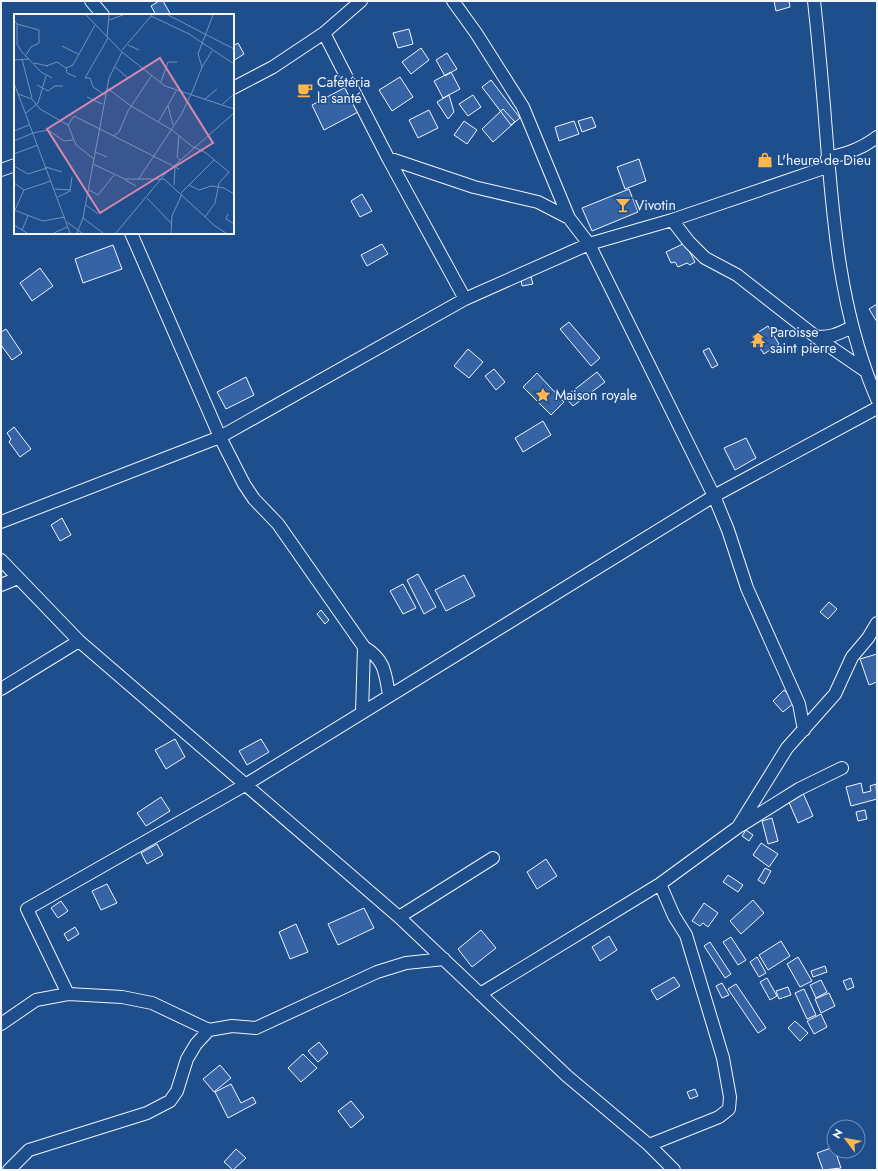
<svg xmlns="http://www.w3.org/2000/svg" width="878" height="1171" font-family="Jost,sans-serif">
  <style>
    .building { fill: #3563a3; stroke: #f2f6ff }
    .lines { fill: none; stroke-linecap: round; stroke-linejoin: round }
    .minor-casing { stroke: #f2f6ff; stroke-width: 14 }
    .minor { stroke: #1f4e8c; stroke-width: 12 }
    .labels { text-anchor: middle; stroke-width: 3; stroke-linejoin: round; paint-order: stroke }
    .poi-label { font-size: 14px; fill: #f2f6ff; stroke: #1f4e8c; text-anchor: start }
    .inset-road { fill: none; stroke: #7391ba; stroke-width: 1 }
    .view { fill: #da87ad; fill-opacity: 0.15; stroke: #da87ad; stroke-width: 2 }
    .inset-edge { fill: none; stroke: #f2f6ff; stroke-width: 2 }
  </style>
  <rect width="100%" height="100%" fill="#1f4e8c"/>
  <!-- building -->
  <path class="building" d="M159,1h4l8,14h-15l-5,-9z
    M774,1h15l1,6 -14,4z
    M409,29l4,15 -15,4 -5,-15z
    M238,43l6,11 -11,7v-15z
    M421,48l8,12 -18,14 -9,-12z
    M447,53l10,16 -12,7 -9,-16z
    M451,72l9,17 -17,9 -9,-17z
    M400,77l13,20 -21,14 -13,-21z
    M491,80l29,38 -9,7 -29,-38z
    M346,87l12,25 -34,18 -12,-25z
    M449,95l5,17 -6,7 -11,-17z
    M473,95l8,12 -13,9 -9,-12z
    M503,109l12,13 -22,20 -11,-13z
    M429,110l9,18 -20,10 -9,-18z
    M592,117l4,10 -14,5 -4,-11z
    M464,121l13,9 -10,14 -13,-9z
    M574,121l5,13 -20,7 -4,-14z
    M639,159l7,22 -21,8 -8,-22z
    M629,189l9,23 -46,19 -10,-23z
    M362,194l10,17 -12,6 -9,-16z
    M685,243l10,19 -5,3 -3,-2 -9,4 -3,-5 -4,1 -5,-11z
    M382,244l6,10 -21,12 -6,-11z
    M113,245l9,24 -39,14 -8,-24z
    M40,268l13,18 -21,15 -12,-18z
    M531,277l2,7 -11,2 -1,-7z
    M877,304v18l-8,-13z
    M569,322l31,36 -9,8 -31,-37z
    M768,326l11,18 -15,10 -12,-18z
    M6,329l16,24 -10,7 -11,-15v-13z
    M709,348l9,17 -6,3 -9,-17z
    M468,349l15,13 -14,16 -15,-12z
    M494,369l11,13 -9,8 -11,-14z
    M597,372l8,10 -32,24 -8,-9z
    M537,373l27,29 -13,13 -28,-28z
    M246,377l8,18 -28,14 -9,-17z
    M543,421l8,14 -28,17 -8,-14z
    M14,427l17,22 -11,8 -11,-15 2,-3 -4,-6z
    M746,438l10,20 -21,12 -11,-22z
    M62,518l9,17 -11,6 -9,-16z
    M418,574l18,33 -12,7 -17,-34z
    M464,575l11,21 -29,15 -11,-21z
    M403,584l13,24 -13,6 -13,-23z
    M829,602l8,7 -9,10 -8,-7z
    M321,610l8,10 -4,4 -8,-10z
    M877,654v28l-8,3 -9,-26z
    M784,690l11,12 -12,10 -10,-11z
    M175,739l10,18 -19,12 -11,-19z
    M261,739l8,13 -22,13 -8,-14z
    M861,783l2,10 8,-2 -1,-5 6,-2 1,15 -26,7 -5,-19z
    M803,793l10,23 -15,7 -10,-23z
    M161,797l9,14 -24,15 -9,-13z
    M865,810l2,9 -9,2 -2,-9z
    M772,818l6,23 -10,3 -6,-23z
    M746,830l7,5 -4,6 -7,-5z
    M761,843l17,11 -9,13 -16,-12z
    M157,844l6,11 -16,9 -6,-11z
    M546,859l11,17 -20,13 -10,-17z
    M765,868l6,3 -7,13 -6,-4z
    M728,875l15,10 -5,7 -15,-10z
    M107,884l10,19 -16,7 -9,-19z
    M753,900l11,13 -23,21 -11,-13z
    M61,901l7,10 -10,7 -7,-10z
    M704,903l14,10 -10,14 -5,-4 -3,3 -8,-5z
    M364,908l10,20 -36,17 -10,-21z
    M296,924l12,28 -18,7 -11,-27z
    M75,927l4,7 -11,7 -4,-7z
    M481,930l15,18 -24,19 -14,-18z
    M609,936l8,14 -17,11 -8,-14z
    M731,937l15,23 -8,5 -15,-23z
    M781,941l9,15 -22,14 -9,-15z
    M710,942l21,32 -6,4 -21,-32z
    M757,957l9,16 -7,4 -9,-15z
    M798,957l14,24 -12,6 -13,-23z
    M825,966l2,6 -14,5 -2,-6z
    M674,977l6,9 -23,14 -6,-10z
    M767,978l10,18 -7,4 -10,-18z
    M851,978l3,9 -7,3 -4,-9z
    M821,980l6,12 -11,6 -6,-13z
    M722,983l7,12 -7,3 -6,-12z
    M736,984l30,44 -8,5 -30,-44z
    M788,987l3,8 -12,4 -3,-8z
    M804,989l12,26 -9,4 -12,-26z
    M829,993l6,13 -14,7 -6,-14z
    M821,1014l6,13 -13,7 -7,-13z
    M795,1021l13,12 -8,8 -12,-13z
    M319,1042l9,11 -10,9 -10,-11z
    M303,1054l14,14 -16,14 -13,-14z
    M220,1065l11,13 -17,14 -11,-13z
    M231,1084l10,19 12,-6 3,6 -28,15 -13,-26z
    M695,1089l3,7 -8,3 -3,-7z
    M351,1101l13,16 -13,11 -13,-17z
    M834,1147l7,21 -18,2 -6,-17z
    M236,1149l10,9 -13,12 -9,-8z"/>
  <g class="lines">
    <defs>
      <path id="minor" d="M91,1l12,14
        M453,1l23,32 47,74 46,111 20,26 125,252 14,34 19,58 52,116 5,26
        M814,1c4,35 7,70 10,105 8,100 13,201 53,293
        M324,33l64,125 77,141
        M233,88l40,-21 51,-34 37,-32
        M388,158l86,29 64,15 31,16
        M827,158c19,-4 34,-9 50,-21
        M1,170l14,-5
        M672,220l17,22 16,16 32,17 78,61c14,3 25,-3 37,-9
        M131,233l89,204 24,47 10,15 24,25 86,123 -2,65
        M816,337l48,33
        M1,522l219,-85 245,-138 124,-55 83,-24 155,-53
        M1,560l78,81 320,276 168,159 82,69 25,25
        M1,585l17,-7
        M364,647c21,13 21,25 25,48
        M1,689l78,-48
        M740,826l59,-37 43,-21
        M399,917l94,-59
        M68,994l54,3 30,6 57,27 23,-4 24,2 121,-56 29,-9 38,-4
        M480,994l180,-110 78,-57 49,-79 48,-54 17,-37 16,-19 9,-15
        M1,1024l35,-24 32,-6 -41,-85 218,-124 469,-289 163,-88
        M649,1145l70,-28 10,-8 1,-12 -7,-39 -37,-123 -12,-19 -14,-32
        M9,1170l20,-20 118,-37 23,-12 7,-10 10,-32 9,-15 13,-14"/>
    </defs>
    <!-- minor casing -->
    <use href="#minor" class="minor-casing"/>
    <!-- minor -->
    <use href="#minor" class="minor"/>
  </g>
  <!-- icons -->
  <defs>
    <symbol id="cafe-bare" viewBox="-9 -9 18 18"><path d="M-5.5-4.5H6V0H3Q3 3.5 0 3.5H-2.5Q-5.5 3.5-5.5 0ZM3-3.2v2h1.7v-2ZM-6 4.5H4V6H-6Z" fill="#ffb74d" stroke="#1f4e8c" stroke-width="2.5" paint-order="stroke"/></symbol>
    <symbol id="shop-bare" viewBox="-9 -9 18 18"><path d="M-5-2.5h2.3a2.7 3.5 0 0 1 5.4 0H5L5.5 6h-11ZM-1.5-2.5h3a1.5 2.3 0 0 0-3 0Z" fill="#ffb74d" stroke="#1f4e8c" stroke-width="2.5" paint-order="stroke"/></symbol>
    <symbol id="bar-bare" viewBox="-9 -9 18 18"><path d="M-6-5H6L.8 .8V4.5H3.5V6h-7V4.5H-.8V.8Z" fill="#ffb74d" stroke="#1f4e8c" stroke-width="2.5" paint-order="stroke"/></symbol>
    <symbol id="temple-bare" viewBox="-9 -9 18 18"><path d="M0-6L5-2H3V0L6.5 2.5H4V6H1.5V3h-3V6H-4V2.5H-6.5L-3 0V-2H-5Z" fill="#ffb74d" stroke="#1f4e8c" stroke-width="2.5" paint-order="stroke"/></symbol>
    <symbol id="sight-bare" viewBox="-9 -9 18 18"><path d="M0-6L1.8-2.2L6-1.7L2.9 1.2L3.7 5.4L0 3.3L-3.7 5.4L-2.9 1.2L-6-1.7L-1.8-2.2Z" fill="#ffb74d" stroke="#1f4e8c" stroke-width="2.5" paint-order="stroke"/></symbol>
  </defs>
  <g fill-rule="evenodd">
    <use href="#cafe-bare" x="294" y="79" width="22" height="22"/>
    <use href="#shop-bare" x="754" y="149" width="22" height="22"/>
    <use href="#bar-bare" x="612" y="194" width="22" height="22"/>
    <use href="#temple-bare" x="747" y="329" width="22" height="22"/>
    <use href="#sight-bare" x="532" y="384" width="22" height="22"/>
  </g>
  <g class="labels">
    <!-- poi labels -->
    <g class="poi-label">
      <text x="317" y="87">Cafétéria<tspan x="317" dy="16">la santé</tspan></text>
      <text x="777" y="165">L'heure de Dieu</text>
      <text x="635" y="210">Vivotin</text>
      <text x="770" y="337">Paroisse<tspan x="770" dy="16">saint pierre</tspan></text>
      <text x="555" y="400">Maison royale</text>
    </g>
  </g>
  <!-- overview -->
  <g transform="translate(14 14)">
    <rect width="220" height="220" fill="#1f4e8c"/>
    <path class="inset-road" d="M72,1l36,37 43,34 69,23M154,1l66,34M137,2l38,18 45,30M0,6l3,4v20l5,8 19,20 11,6M95,6l14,-5M3,10l22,6v13l-8,4 -5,8M93,23l2,-22M114,31l11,5M48,32l16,8M108,36l30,-35M8,45l10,39M0,46l15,-1M20,49l14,3M32,52l11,-4 9,6M101,53l13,11M188,53l10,-16M62,63l-9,-4 -1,-5 7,-3 22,-40M147,68l7,-20h9M0,69l56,150M23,71l11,6 7,-5h8M93,74l24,18 41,24 22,18M4,80l14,5 8,10 28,16 6,-9 105,53M91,81l-12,-8 -3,-9h-5l23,-40M73,83l15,7M191,85l12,-10M209,90l11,-10M154,92l5,19M12,99l12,-10 8,-27M145,107l17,-30M54,111l8,20 18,14M0,117l15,-6M19,119l15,-3 16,11 9,-1M99,122l6,-4 9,-21 24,-36M165,122l-2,21 3,3M0,127l19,-8M180,133l12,6 23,19 -10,11 -4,20 -10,14M81,138l12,5M0,140l24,-9M79,150l32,15h39l51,47 11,7M0,152l14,8 19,-6M32,153l16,5M111,166l11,6M124,166l43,-65 12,-25 9,-23 -4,-13 15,-39M0,169l10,7M160,171l1,-17M175,171l10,5 12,-4 13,2 10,6M41,175l16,1M75,176l9,5 16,-20M167,179l33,-33M44,183l12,-6 2,-14M133,184l24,25M72,191l12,9M0,196l29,11 22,-4M1,196l9,-20 27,-9M214,200l-2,5 8,5M69,204l20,15M53,208l15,11M0,211l13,8M8,216l6,-14M40,219l13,-6M63,219l6,-15 26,-140 13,-26M102,219l50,-60 68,-60M157,219l1,-17 10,-22"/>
    <path class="view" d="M146,44l53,85 -113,70 -53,-84z"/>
    <rect width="220" height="220" class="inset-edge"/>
  </g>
  <!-- border -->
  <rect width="878" height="1171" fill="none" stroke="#f2f6ff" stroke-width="4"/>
  <!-- north arrow -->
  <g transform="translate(846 1139) rotate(302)"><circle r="19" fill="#1f4e8c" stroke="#7391ba"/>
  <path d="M0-3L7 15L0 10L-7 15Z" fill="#ffb74d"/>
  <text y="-6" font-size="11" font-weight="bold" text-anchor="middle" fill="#f2f6ff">N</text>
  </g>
</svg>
